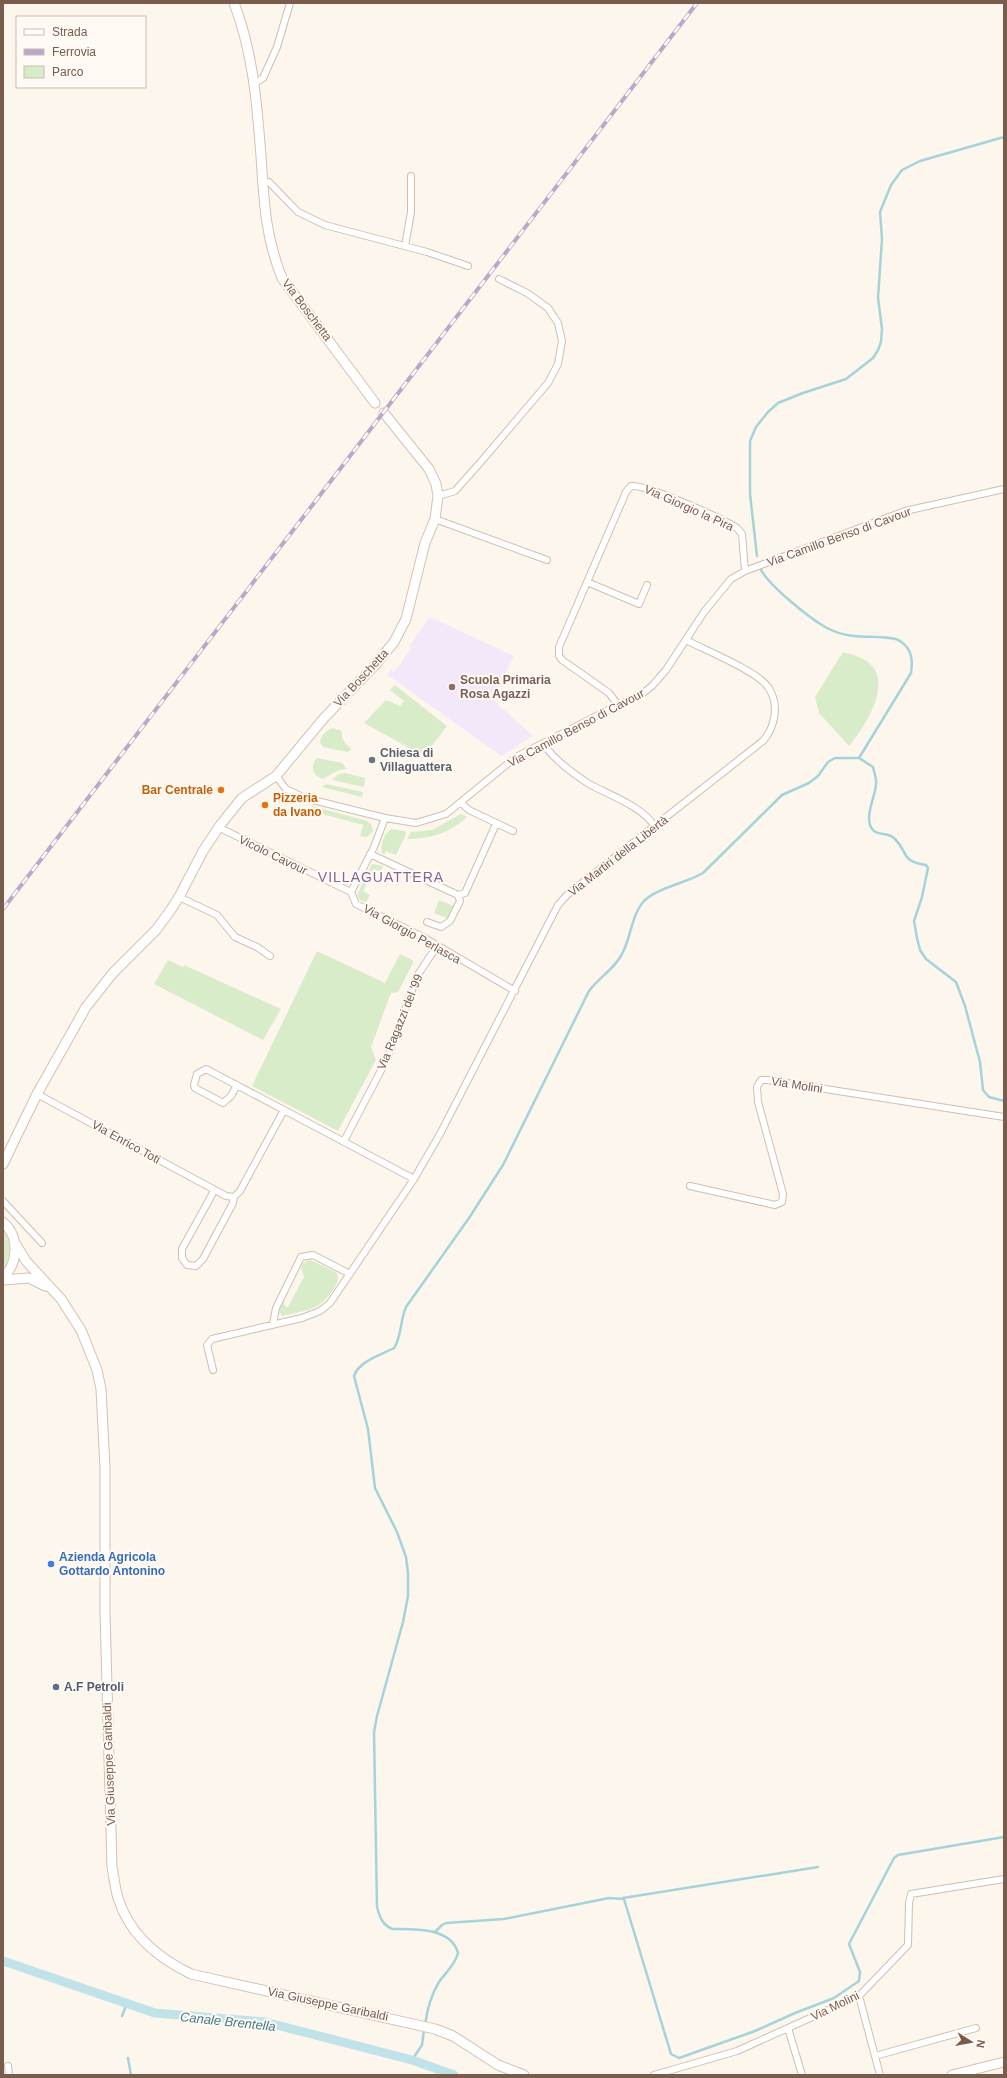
<svg xmlns="http://www.w3.org/2000/svg" width="1007" height="2078" font-family="Arial,sans-serif">
  <style>
    .education { fill: #f3e8fa }
    .green { fill: #d8ecc9 }
    .lines { fill: none; stroke-linecap: round; stroke-linejoin: round }
    .stream { stroke: #a5d3da; stroke-width: 2.5 }
    .canal { stroke: #bfe3e8; stroke-width: 9 }
    .street-casing { stroke: #d1beb0; stroke-width: 8 }
    .secondary-casing { stroke: #d6c0b0; stroke-width: 11 }
    .street { stroke: #fff; stroke-width: 6 }
    .secondary { stroke: #fff; stroke-width: 9 }
    .rail-casing { stroke: #b9a8c9; stroke-width: 4 }
    .rail { stroke: #fffaf3; stroke-width: 2.5; stroke-dasharray: 8; stroke-linecap: butt }
    .education-dot { fill: #8d6e63; stroke: #fffaf3; stroke-width: 1.5 }
    .worship-dot { fill: #6b7280; stroke: #fffaf3; stroke-width: 1.5 }
    .food-dot { fill: #e8710a; stroke: #fffaf3; stroke-width: 1.5 }
    .shop-dot { fill: #3f7fe0; stroke: #fffaf3; stroke-width: 1.5 }
    .service-dot { fill: #5c6f8a; stroke: #fffaf3; stroke-width: 1.5 }
    .labels { text-anchor: middle; stroke-width: 4; stroke-linejoin: round; paint-order: stroke }
    .street-label { font-size: 12px; fill: #7a5c4d; stroke: #fffaf3 }
    .education-label { font-size: 12px; font-weight: bold; fill: #785e54; stroke: #fffaf3; text-anchor: start }
    .worship-label { font-size: 12px; font-weight: bold; fill: #5b616d; stroke: #fffaf3; text-anchor: start }
    .food-label { font-size: 12px; font-weight: bold; fill: #c56008; stroke: #fffaf3; text-anchor: end }
    .shop-label { font-size: 12px; font-weight: bold; fill: #366cbe; stroke: #fffaf3; text-anchor: start }
    .service-label { font-size: 12px; font-weight: bold; fill: #4e5e75; stroke: #fffaf3; text-anchor: start }
    .water-label { font-size: 13px; font-style: italic; fill: #437c86; stroke: #fffaf3 }
    .quarter-label { font-size: 14px; letter-spacing: 1px; fill: #846695; stroke: #fffaf3 }
  </style>
  <rect width="100%" height="100%" fill="#fdf6ec"/>
  <!-- education -->
  <path class="education" d="M430,617l84,39 -21,44 40,36 -32,20 -113,-81 3,-5 3,2 4,-5 13,-19 -2,-2z"/>
  <!-- green -->
  <path class="green" d="M843,652c11,3 23,6 30,15 17,22 -10,62 -24,79l-30,-33 -4,-16z
    M395,685l52,41 -23,30 -60,-33 22,-23 14,6 4,-5 -14,-11z
    M332,728l10,3c-1,10 3,12 9,18l-3,3 -25,-5 -3,-5c1,-7 5,-11 12,-14z
    M317,758l25,5 5,6 -8,1 -16,9c-10,-3 -14,-12 -6,-21z
    M345,773l20,5 -1,9 -32,-7 5,-5z
    M326,784l37,8 -1,5 -40,-10z
    M312,806l55,15 4,3 2,7 -6,6 -7,-1 3,-11 -52,-14z
    M461,814l6,3c-17,16 -37,22 -60,22l4,-7 21,-2z
    M391,829l14,2 1,3 -10,21 -10,-4 -2,4 -2,-2c-2,-9 2,-19 9,-24z
    M372,864l11,2 -2,6 -7,-3 -11,22 7,4 -4,7 -6,-2 -3,-5z
    M439,900l15,6 -5,13 -15,-6z
    M317,951l68,32 15,-29 14,7 -16,31 -7,1 -20,54 5,13 -38,71 -86,-45z
    M168,960l15,7 1,-2 97,44 -18,31 -109,-56z
    M3,1230c9,14 8,26 0,39z
    M310,1260l26,12c3,5 2,10 -1,15 -15,24 -28,23 -53,29l-3,-5 4,-9 3,5h2l16,-30 -3,-9 2,-5z"/>
  <g class="lines">
    <!-- stream -->
    <path class="stream" d="M757,556l-7,-62v-53l6,-14 12,-15 10,-9 25,-10 43,-14 27,-21 5,-8 3,-8 1,-13 -4,-31 4,-59 -2,-27 11,-27 11,-15 18,-9 84,-24
      M859,758l14,9c1,5 4,12 3,18 -1,12 -13,35 -3,45 5,6 16,2 22,9 14,14 5,22 31,26l2,3 -6,29 -8,24 3,17 3,12 6,9 30,23 9,24 15,56 3,28 6,7 15,4
      M623,1898l195,-31
      M435,1932l7,-7 4,-2 58,-4 105,-21 15,1 47,155 8,4 76,-27 40,-18 39,-15 25,-17 1,-9 -11,-28 45,-86 4,-3 106,-18
      M122,2016l5,-13
      M425,2025c2,-15 6,-30 14,-43 7,-10 16,-17 19,-29 -7,-26 -45,-24 -66,-24 -10,-5 -12,-11 -15,-22l-3,-175 3,-16 26,-94 5,-26v-23l-2,-16 -9,-25 -22,-44 -7,-59 -14,-53c5,-15 27,-21 40,-28 8,-12 6,-28 12,-41l63,-89 34,-53 86,-174c10,-14 27,-23 34,-39 8,-16 9,-38 21,-51 13,-13 42,-18 59,-28l79,-78 27,-12 9,-7 10,-14 7,-4h24l52,-85c2,-13 1,-24 -11,-32 -10,-6 -34,-3 -46,-5 -10,-1 -20,-4 -29,-9 -17,-10 -55,-41 -64,-57
      M128,2058l3,17
      M412,2060l10,-15 2,-16"/>
    <!-- canal -->
    <path class="canal" d="M3,1961l152,52 110,9 147,38 42,15"/>
    <defs>
      <path id="street" d="M254,84l9,-6 14,-31 13,-44
        M262,182h7l29,30 27,13 102,27 41,14
        M405,246l6,-34v-36
        M438,496l17,-5 24,-27 69,-81 10,-19 4,-23 -4,-18 -10,-15 -21,-15 -28,-14
        M435,519l112,41
        M587,582l52,22 8,-19
        M618,705l-9,-12 -47,-33 -3,-4v-9l67,-155 5,-6c15,-2 90,32 106,42l5,6 3,37
        M543,744c13,17 28,28 46,40 20,11 55,23 66,43
        M276,776l10,13 19,9 80,20 31,5 30,-9 70,-57 102,-52 20,-8 14,-11 14,-16 38,-58 27,-33 14,-8 160,-60 99,-22
        M461,803l8,7 44,21
        M385,818l-11,29 -23,45 5,12 67,33 92,54
        M218,827l133,65
        M370,854l88,41 7,-2 31,-69
        M179,897l38,18 18,22 22,10 13,9
        M427,922l14,5 9,-6 10,-20 -2,-6
        M237,1085l-6,11 -8,7 -28,-15 -1,-3 3,-11 9,-5 78,41
        M37,1094l189,102 8,1 6,-6 44,-81 130,69
        M344,1141l44,-84 29,-81 20,-30
        M690,1186l85,19 7,-3 1,-8 -25,-92 -1,-15 4,-7h7l236,37
        M214,1191l-32,58v9l5,7 9,1 7,-7 30,-56 1,-6
        M3,1201l39,42
        M273,1324l3,-16 25,-51 12,-2 37,19
        M213,1370l-6,-25 5,-6 90,-21 18,-7 10,-8 84,-124 26,-45 118,-229 10,-11 195,-153c12,-14 17,-37 5,-54 -11,-16 -63,-37 -82,-47
        M859,1996l21,79
        M788,2028l14,47
        M875,2056l101,-28
        M8,2066l1,9
        M654,2075l83,-24 122,-55 49,-51 1,-42 2,-9 93,-15"/>
      <path id="secondary" d="M234,3c19,49 23,101 27,153 3,45 4,80 21,122l93,125
        M3,1164l34,-70 49,-87 27,-34 43,-43 14,-19 9,-14 24,-46 18,-27 21,-26 34,-22 48,-58 52,-54 18,-22 12,-23 19,-76 10,-24 3,-23 -2,-12 -7,-15 -45,-56
        M3,1222c17,15 15,41 0,56
        M15,1243l11,18 35,38 20,31 16,40 4,19 4,79v145l7,254c2,10 3,21 6,31 11,36 40,60 73,76l244,55 18,7 45,29 26,10
        M3,1280l26,-2 16,8
        M952,2075l52,-13"/>
    </defs>
    <!-- street casing -->
    <use href="#street" class="street-casing"/>
    <!-- secondary casing -->
    <use href="#secondary" class="secondary-casing"/>
    <!-- street -->
    <use href="#street" class="street"/>
    <!-- secondary -->
    <use href="#secondary" class="secondary"/>
    <defs>
      <path id="rail" d="M3,909l694,-906"/>
    </defs>
    <!-- rail casing -->
    <use href="#rail" class="rail-casing"/>
    <!-- rail -->
    <use href="#rail" class="rail"/>
  </g>
  <!-- markers -->
  <circle class="education-dot" cx="452" cy="687" r="4"/>
  <circle class="worship-dot" cx="372" cy="760" r="4"/>
  <g class="food-dot">
    <circle cx="221" cy="790" r="4"/>
    <circle cx="265" cy="805" r="4"/>
  </g>
  <circle class="shop-dot" cx="51" cy="1564" r="4"/>
  <circle class="service-dot" cx="56" cy="1687" r="4"/>
  <g class="labels">
    <!-- street labels -->
    <g class="street-label">
      <text transform="translate(307 310) rotate(53)" y="4">Via Boschetta</text>
      <text transform="translate(689 508) rotate(24)" y="4">Via Giorgio la Pira</text>
      <text transform="translate(839 537) rotate(-20)" y="4">Via Camillo Benso di Cavour</text>
      <text transform="translate(361 678) rotate(-47)" y="4">Via Boschetta</text>
      <text transform="translate(576 728) rotate(-28)" y="4">Via Camillo Benso di Cavour</text>
      <text transform="translate(273 855) rotate(26)" y="4">Vicolo Cavour</text>
      <text transform="translate(618 856) rotate(-38)" y="4">Via Martiri della Libertà</text>
      <text transform="translate(412 934) rotate(29)" y="4">Via Giorgio Perlasca</text>
      <text transform="translate(400 1022) rotate(-68)" y="4">Via Ragazzi del '99</text>
      <text transform="translate(797 1085) rotate(9)" y="4">Via Molini</text>
      <text transform="translate(126 1142) rotate(29)" y="4">Via Enrico Toti</text>
      <text transform="translate(109 1764) rotate(-92)" y="4">Via Giuseppe Garibaldi</text>
      <text transform="translate(328 2004) rotate(12)" y="4">Via Giuseppe Garibaldi</text>
      <text transform="translate(835 2006) rotate(-26)" y="4">Via Molini</text>
    </g>
    <!-- education labels -->
    <g class="education-label">
      <text x="460" y="684">Scuola Primaria<tspan x="460" dy="14">Rosa Agazzi</tspan></text>
    </g>
    <!-- worship labels -->
    <g class="worship-label">
      <text x="380" y="757">Chiesa di<tspan x="380" dy="14">Villaguattera</tspan></text>
    </g>
    <!-- food labels -->
    <g class="food-label">
      <text x="213" y="794">Bar Centrale</text>
      <text x="273" y="802" text-anchor="start">Pizzeria<tspan x="273" dy="14">da Ivano</tspan></text>
    </g>
    <!-- shop labels -->
    <g class="shop-label">
      <text x="59" y="1561">Azienda Agricola<tspan x="59" dy="14">Gottardo Antonino</tspan></text>
    </g>
    <!-- service labels -->
    <g class="service-label">
      <text x="64" y="1691">A.F Petroli</text>
    </g>
    <!-- water labels -->
    <g class="water-label">
      <text transform="translate(228 2021) rotate(6)" y="5">Canale Brentella</text>
    </g>
    <!-- quarter labels -->
    <g class="quarter-label">
      <text x="381" y="882">VILLAGUATTERA</text>
    </g>
  </g>
  <!-- border -->
  <rect width="1007" height="2078" fill="none" stroke="#7a5c4d" stroke-width="8"/>
  <!-- legend -->
  <rect x="16" y="16" width="130" height="72" fill="#fffaf3" stroke="#cabbb1"/>
  <rect x="24" y="29" width="20" height="6" fill="#ffffff" stroke="#cabbb1"/>
  <text x="52" y="36" font-size="12" fill="#7a5c4d">Strada</text>
  <rect x="24" y="49" width="20" height="6" fill="#b9a8c9" stroke="#cabbb1"/>
  <text x="52" y="56" font-size="12" fill="#7a5c4d">Ferrovia</text>
  <rect x="24" y="66" width="20" height="12" fill="#d8ecc9" stroke="#cabbb1"/>
  <text x="52" y="76" font-size="12" fill="#7a5c4d">Parco</text>
  <!-- north arrow -->
  <g transform="translate(971 2042) rotate(101)" stroke="#fffaf3" stroke-width="3" paint-order="stroke">
  <path d="M0-3L7 15L0 10L-7 15Z" fill="#7a5c4d"/>
  <text y="-6" font-size="11" font-weight="bold" text-anchor="middle" fill="#7a5c4d">N</text>
  </g>
</svg>
